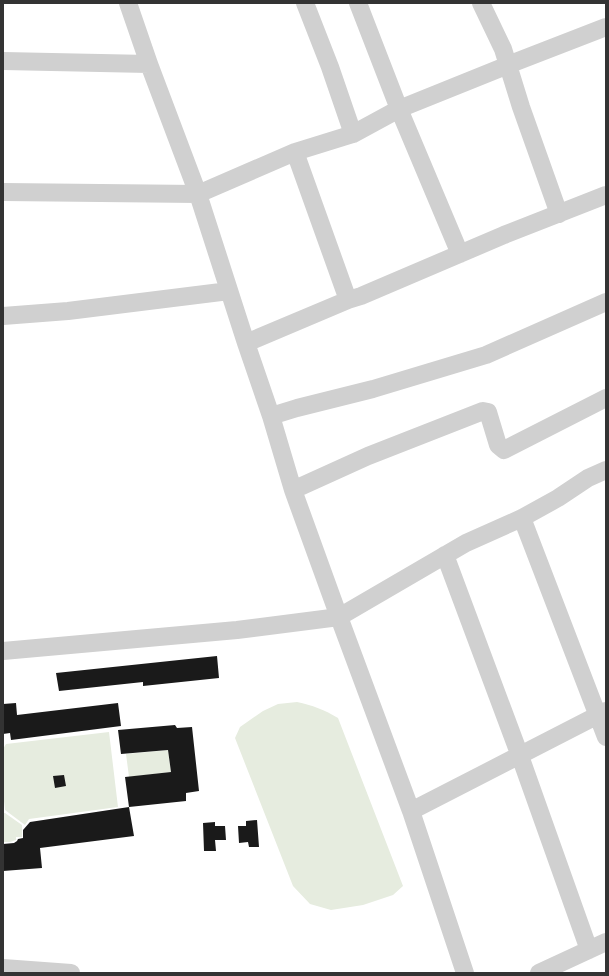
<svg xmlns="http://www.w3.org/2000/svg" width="609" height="976" font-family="Figtree,sans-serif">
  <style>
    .green { fill: #e6ecdf }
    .building { fill: #1a1a1a }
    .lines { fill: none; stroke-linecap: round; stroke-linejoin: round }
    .minor { stroke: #d0d0d0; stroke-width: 18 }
  </style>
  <rect width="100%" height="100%" fill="#fff"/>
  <!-- green -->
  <path class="green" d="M297,702c15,3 28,8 41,16l65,168 -10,9 -30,10 -32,5 -21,-6 -17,-18 -58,-148 5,-11 23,-16 15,-7z
    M109,732l9,75 -89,12 -4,6 -20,-15 -2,-18v-43l3,-5z
    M168,750l3,22 -42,5 -3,-23z
    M3,813h2l17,12v12h-6v3l-6,2h-7z"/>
  <!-- building -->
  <path class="building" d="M217,656l2,22 -76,8v-4l-84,9 -3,-18z
    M16,703l1,12 101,-12 3,23 -110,14 -1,-7 -7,1v-30z
    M175,725l2,3 15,-1 7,64 -13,2v8l-57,6 -4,-30 46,-5 -3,-22 -47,4 -3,-24z
    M64,775l2,11 -11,2 -2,-12z
    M129,807l5,29 -94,12 2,20 -39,3v-27l11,-1 3,-2 1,-2 5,-1v-8l7,-8z
    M257,820l2,27h-10l-1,-5 -9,1 -1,-17h8v-5z
    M215,822v4h10l1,14h-11l1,11h-12l-1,-28z"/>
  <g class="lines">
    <!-- minor -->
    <path class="minor" d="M128,3l21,61 49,130 48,149 25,73 22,74 46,127 127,-74 56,-25 36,-20 30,-20 18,-8
      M305,3l25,64 23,67
      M358,3l41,106 61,145
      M481,3l22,46 18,58 38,107
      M3,61l146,3
      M295,152l53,148
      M3,192l195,2 97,-42 58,-18 46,-25 109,-44 98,-38
      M3,316l65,-5 161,-20
      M246,343l102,-43 13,-4 143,-61 102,-40
      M271,416l26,-8 76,-19 113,-34 120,-53
      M293,490l75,-34 115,-45 5,1 10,33 6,5 102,-52
      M522,518l84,219
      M445,555l75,201 69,194
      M3,651l234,-21 102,-13 72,194 54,162
      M411,811l195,-100
      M3,968l68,5
      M539,973l67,-31"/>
  </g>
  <!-- border -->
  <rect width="609" height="976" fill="none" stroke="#333333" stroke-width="8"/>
</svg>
